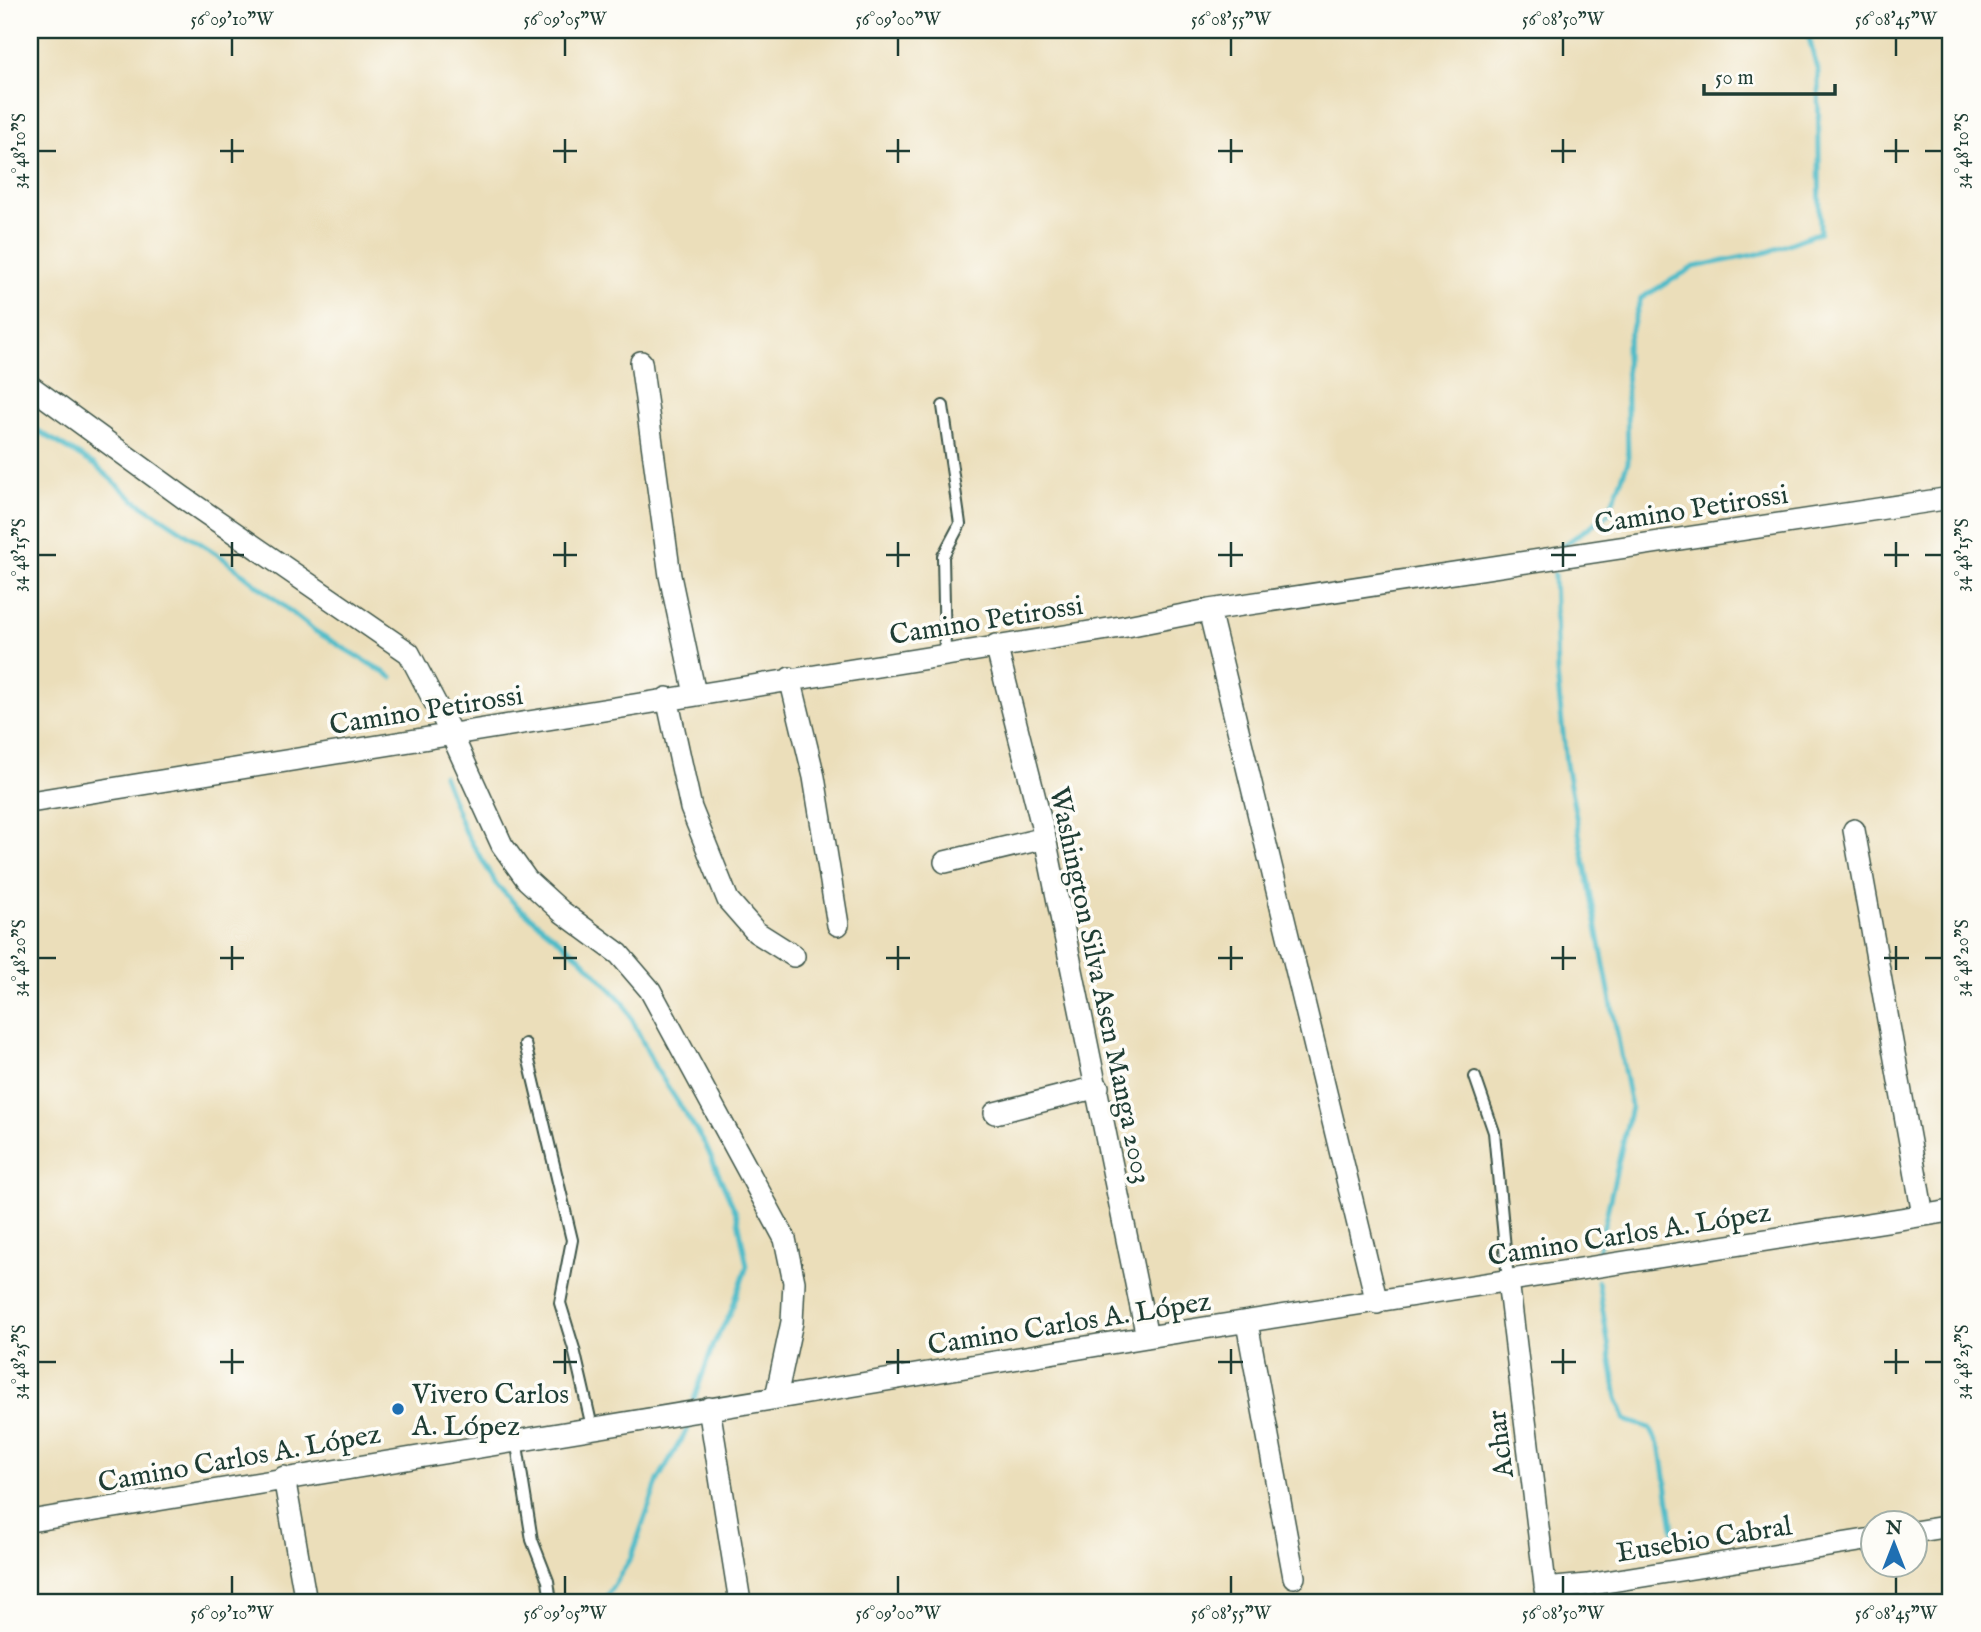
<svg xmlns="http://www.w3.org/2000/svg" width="1981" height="1632" font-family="'IM FELL English',serif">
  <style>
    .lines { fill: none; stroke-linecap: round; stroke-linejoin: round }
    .stream { stroke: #4ebbc8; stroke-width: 5 }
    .service-casing { stroke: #3e5548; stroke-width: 14 }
    .minor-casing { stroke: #3e5548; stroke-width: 24 }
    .service { stroke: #fff; stroke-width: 10 }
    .minor { stroke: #fff; stroke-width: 21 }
    .ticks { fill: none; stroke: #1f3d34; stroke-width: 2.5 }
    .poi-dot { fill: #1f6fb2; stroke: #fdfcf7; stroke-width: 2.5 }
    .labels { text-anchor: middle; stroke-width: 7; stroke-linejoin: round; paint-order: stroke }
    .street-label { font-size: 28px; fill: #1f3d34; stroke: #fdfcf7 }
    .poi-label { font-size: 28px; fill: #1f3d34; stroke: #fdfcf7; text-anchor: start }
    .neatline { fill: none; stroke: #1f3d34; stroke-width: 2.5 }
    .ticks-label { font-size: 18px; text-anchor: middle; fill: #1f3d34 }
  </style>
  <rect width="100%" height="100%" fill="#fdfcf7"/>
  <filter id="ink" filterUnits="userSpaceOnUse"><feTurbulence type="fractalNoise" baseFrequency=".0143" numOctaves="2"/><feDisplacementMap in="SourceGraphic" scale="14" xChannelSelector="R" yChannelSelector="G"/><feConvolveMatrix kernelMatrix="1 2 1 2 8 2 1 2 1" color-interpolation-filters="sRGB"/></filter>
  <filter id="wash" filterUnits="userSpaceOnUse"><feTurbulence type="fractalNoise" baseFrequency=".00686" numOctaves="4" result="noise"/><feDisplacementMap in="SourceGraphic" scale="28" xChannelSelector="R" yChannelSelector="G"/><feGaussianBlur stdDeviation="1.57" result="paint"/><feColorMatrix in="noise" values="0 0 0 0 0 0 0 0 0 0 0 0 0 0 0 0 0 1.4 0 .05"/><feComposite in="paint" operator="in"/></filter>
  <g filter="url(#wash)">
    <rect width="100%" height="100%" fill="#ebdeba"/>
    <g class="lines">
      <!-- stream -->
      <path class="stream" d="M30,426l65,39 38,34 90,59 92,73 77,46
        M1561,547l47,-33 20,-52 -2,-113 15,-51 53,-31 74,-15 52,-20 -2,-160 -11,-42
        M1554,574l3,99 9,91 65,343 -33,145
        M443,775l21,55 33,55 19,20 65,53 43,45 31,64 50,77 32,71 10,51 -17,48 -17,31 -19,54
        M1598,1281l19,117 8,22 25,8 11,22 14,91
        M603,1602l28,-44 27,-78 31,-54"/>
    </g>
  </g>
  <g filter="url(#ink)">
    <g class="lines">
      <defs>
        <path id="service" d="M943,406l17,118 -17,32 2,97
          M525,1044l47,196 -12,63 14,46 18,78
          M1475,1077l19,55 14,148
          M516,1439l16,101 16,41 3,21"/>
        <path id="minor" d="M641,362l29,214 25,118
          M30,386l154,112 225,155 42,80 51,112 25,35 35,32 57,42 31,36 135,249 9,43 -2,40 -16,75
          M1209,610l168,693
          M996,645l49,193 102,499
          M790,678l24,99 24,148
          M667,698l24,110 37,92 28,32 38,24
          M30,802l1097,-176 82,-16 742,-112
          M1854,830l69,385
          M945,862l100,-24
          M995,1113l103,-26
          M1508,1280l39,321
          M1247,1323l47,254
          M709,1408l31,194
          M284,1477l22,125
          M30,1521l1117,-184 804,-126
          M1914,1532l37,-6
          M1545,1589l42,-4 285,-46"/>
      </defs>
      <!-- service casing -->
      <use href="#service" class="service-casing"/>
      <!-- minor casing -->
      <use href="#minor" class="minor-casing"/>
      <!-- service -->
      <use href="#service" class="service"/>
      <!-- minor -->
      <use href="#minor" class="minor"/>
    </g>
  </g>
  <!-- ticks -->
  <path class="ticks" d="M232,38v18M565,38v18M898,38v18M1231,38v18M1563,38v18M1896,38v18M232,139v24M565,139v24M898,139v24M1231,139v24M1563,139v24M1896,139v24M38,151h18M220,151h24M553,151h24M886,151h24M1218,151h25M1551,151h25M1884,151h25M1925,151h17M232,542v25M565,542v25M898,542v25M1231,542v25M1563,542v25M1896,542v25M38,555h18M220,555h24M553,555h24M886,555h24M1218,555h25M1551,555h25M1884,555h25M1925,555h17M232,946v24M565,946v24M898,946v24M1231,946v24M1563,946v24M1896,946v24M38,958h18M220,958h24M553,958h24M886,958h24M1218,958h25M1551,958h25M1884,958h25M1925,958h17M232,1349v25M565,1349v25M898,1349v25M1231,1349v25M1563,1349v25M1896,1349v25M38,1362h18M220,1362h24M553,1362h24M886,1362h24M1218,1362h25M1551,1362h25M1884,1362h25M1925,1362h17M232,1576v18M565,1576v18M898,1576v18M1231,1576v18M1563,1576v18M1896,1576v18"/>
  <!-- markers -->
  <circle class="poi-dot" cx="398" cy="1409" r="7"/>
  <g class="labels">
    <!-- street labels -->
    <g class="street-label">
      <text transform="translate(1691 508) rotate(-9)" y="10">Camino Petirossi</text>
      <text transform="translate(986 619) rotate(-9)" y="10">Camino Petirossi</text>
      <text transform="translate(426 709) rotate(-9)" y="10">Camino Petirossi</text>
      <text transform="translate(1102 985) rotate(78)" y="10">Washington Silva Asen Manga 2003</text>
      <text transform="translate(1629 1233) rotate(-9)" y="10">Camino Carlos A. López</text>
      <text transform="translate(1069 1322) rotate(-9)" y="10">Camino Carlos A. López</text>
      <text transform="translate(1499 1444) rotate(-97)" y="10">Achar</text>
      <text transform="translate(239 1457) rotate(-10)" y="10">Camino Carlos A. López</text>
      <text transform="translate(1704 1538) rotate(-9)" y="10">Eusebio Cabral</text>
    </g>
    <!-- poi labels -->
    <g class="poi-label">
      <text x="412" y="1403">Vivero Carlos<tspan x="412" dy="32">A. López</tspan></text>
    </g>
  </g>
  <!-- margin -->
  <rect width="1981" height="1632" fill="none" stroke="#fdfcf7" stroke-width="77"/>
  <!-- north arrow -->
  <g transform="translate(1894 1544)"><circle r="33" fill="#fdfcf7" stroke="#a4b0a9" stroke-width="2"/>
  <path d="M0-5L12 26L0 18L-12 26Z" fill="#1f6fb2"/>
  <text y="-10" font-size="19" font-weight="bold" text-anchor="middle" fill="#1f3d34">N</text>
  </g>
  <!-- scale -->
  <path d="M1704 84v10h131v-10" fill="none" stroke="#1f3d34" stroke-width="3.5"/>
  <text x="1715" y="84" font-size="21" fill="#1f3d34" stroke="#fdfcf7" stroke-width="5" paint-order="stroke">50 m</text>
  <rect x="38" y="38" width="1904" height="1556" class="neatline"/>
  <g class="ticks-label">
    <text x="232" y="25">56°09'10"W</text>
    <text x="565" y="25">56°09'05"W</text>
    <text x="898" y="25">56°09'00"W</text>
    <text x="1231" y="25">56°08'55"W</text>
    <text x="1563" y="25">56°08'50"W</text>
    <text x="1896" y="25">56°08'45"W</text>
    <text transform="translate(19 151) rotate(-90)" y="6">34°48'10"S</text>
    <text transform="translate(1962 151) rotate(-90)" y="6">34°48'10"S</text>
    <text transform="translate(19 555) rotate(-90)" y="6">34°48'15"S</text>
    <text transform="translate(1962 555) rotate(-90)" y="6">34°48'15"S</text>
    <text transform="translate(19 958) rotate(-90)" y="6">34°48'20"S</text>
    <text transform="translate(1962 958) rotate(-90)" y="6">34°48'20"S</text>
    <text transform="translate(19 1362) rotate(-90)" y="6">34°48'25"S</text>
    <text transform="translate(1962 1362) rotate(-90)" y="6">34°48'25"S</text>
    <text x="232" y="1619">56°09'10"W</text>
    <text x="565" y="1619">56°09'05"W</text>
    <text x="898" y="1619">56°09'00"W</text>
    <text x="1231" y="1619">56°08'55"W</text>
    <text x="1563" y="1619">56°08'50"W</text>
    <text x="1896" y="1619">56°08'45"W</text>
  </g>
</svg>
